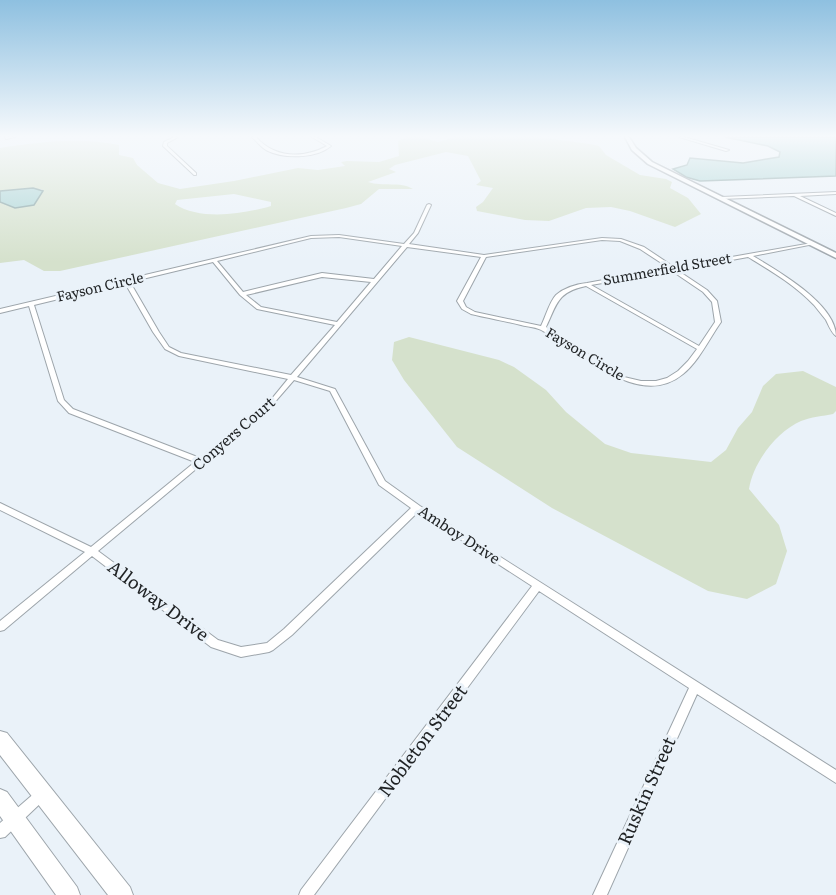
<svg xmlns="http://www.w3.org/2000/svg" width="836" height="895" font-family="Literata,serif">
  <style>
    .green { fill: #d5e1cc; fill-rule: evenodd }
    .water { fill: #a8d3d3; stroke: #7f9e9e; stroke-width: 1.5 }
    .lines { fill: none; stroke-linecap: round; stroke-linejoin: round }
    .street-casing { stroke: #9da5ab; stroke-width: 2 }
    .secondary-casing { stroke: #9da5ab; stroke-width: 3 }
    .primary-casing { stroke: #9da5ab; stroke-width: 2 }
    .street { fill: #fff; fill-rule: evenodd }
    .secondary { fill: #fff; fill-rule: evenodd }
    .primary { fill: #fff; fill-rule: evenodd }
    .labels { text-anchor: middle; stroke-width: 6; stroke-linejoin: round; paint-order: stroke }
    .far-street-label { font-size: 14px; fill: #1f2224; stroke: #eaf2f9 }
    .street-label { font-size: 15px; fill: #1f2224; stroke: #eaf2f9 }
    .near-street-label { font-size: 18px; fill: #1f2224; stroke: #eaf2f9 }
  </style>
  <rect width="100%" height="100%" fill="#eaf2f9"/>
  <!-- green -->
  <path class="green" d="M407,137h14l17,5 18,-5h82l52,7 9,2 7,9 34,20 26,4 6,3 -2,6 18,10 13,16 -26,13 -45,-16 -19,-4 -25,1 -37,13 -24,-1 -48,-9 -1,-4 7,-5 10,-14 -17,-3 5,-4 -13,-25 -22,-4 -51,13 -6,4 7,3 -28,10c15,5 32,-1 45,7h-34l-18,15 -15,4 -286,63h-16l-20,-11 -24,3v-61l15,6 19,-3 8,-16 -42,2v-43c39,-6 80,-11 119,-3v10l14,3 4,7 21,18 22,6 54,-8 64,-13 20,2 27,-4 -4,-4 6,-1 32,1 20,-6 -1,-15zM234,194l37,8v4c-27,8 -71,15 -96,-2l2,-4z
    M409,337l90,23 15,7 32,23 20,22 39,32 26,9 80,9 15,-12 12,-22 14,-16 11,-26 13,-12 27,-3 33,16v24l-3,3c-10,2 -22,3 -32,7 -25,11 -48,42 -52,68l30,36 8,26 -11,33 -29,15 -39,-8 -156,-83 -95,-61 -53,-67 -12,-20 2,-18z"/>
  <!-- water -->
  <path class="water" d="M725,137h111v39l-136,5 -14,-4 -13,-8 14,-4 3,-7 53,5 36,-6 1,-5 -12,-6z
    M33,188l10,3 -9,14 -19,3 -15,-6v-11z"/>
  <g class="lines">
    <defs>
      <path id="street" d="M5,137h10l-9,2z
        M174,137h4l-11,6v3l29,27v2h-2l-31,-29 1,-4z
        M252,137h4c18,21 47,22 71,9l-15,-9h4l15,9c-15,13 -48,13 -65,4 -5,-3 -9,-8 -14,-13z
        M679,137h5l45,13 -3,1z
        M836,192v2l-36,2 36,17v3l-42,-20 -73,3 -2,-1 2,-1z
        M429,204l2,1 -13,28 -9,11 75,11 118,-17 19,1 23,8 30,20 138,-24 2,1 -61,12c25,15 83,48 83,80 -5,-4 -7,-10 -10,-16 -4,-5 -8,-10 -12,-15 -19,-20 -43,-34 -66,-48l-71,13 30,20 10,11 4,21c-12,17 -22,39 -38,52 -45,37 -101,-23 -140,-43 -6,-4 -15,-4 -22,-6 -17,-4 -33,-7 -50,-11l-9,-5 -5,-8 24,-44 -74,-10 -110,130 38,12 50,92 35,25 416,264v13l-139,-89 -90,201h-14l96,-207 -150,-97 -225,304h-15l2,-5 231,-304 -114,-74 -126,123 -19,15 -4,2 -28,5 -30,-10 -119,-91 -88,74 -4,1v-10l85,-69 -85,-42v-7l91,44 104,-85 -126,-49 -11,-12 -29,-95 -29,7v-4l311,-73 28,-1 65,9 10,-11 13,-28zM339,237l63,9 -28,33 -52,-6 -79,19 -26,-31 94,-23zM602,240l18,1 20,8 29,19 -82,15c-10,1 -23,5 -31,12 -6,6 -11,23 -15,31l-66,-14 -9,-5 -3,-6 23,-44zM213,262l27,33 17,14 78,16 -44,50 -110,-22 -12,-6 -10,-15 -29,-50zM672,271l31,21 9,10 3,20 -16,24 -108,-61zM322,277l49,5 -34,40 -76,-15 -15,-12zM125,283l28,49 12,17 14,7 109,23 -18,22 -70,57 -127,-49 -9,-9 -30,-95zM586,286l111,63 -9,12 -10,10 -11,7 -11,3h-15l-17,-4 -78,-50c11,-23 11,-35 40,-41zM294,380l36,11 49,94 32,23 -127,121 -17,14 -26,4 -23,-7 -120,-89 104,-87h4v-3l68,-58z
        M41,789l4,2 2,4 -2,4 -40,38 -5,1v-15l37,-32z"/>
      <path id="secondary" d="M625,137h4l7,11 16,14 184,91v5l-188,-94 -16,-14z"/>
      <path id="primary" d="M0,731l7,2 123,154 3,8h-25l-108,-140z
        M0,789l7,3 70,95 3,8h-24l-56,-79z"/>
    </defs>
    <!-- street casing -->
    <use href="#street" class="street-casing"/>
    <!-- secondary casing -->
    <use href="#secondary" class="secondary-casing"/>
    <!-- primary casing -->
    <use href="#primary" class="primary-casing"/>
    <!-- street -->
    <use href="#street" class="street"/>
    <!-- secondary -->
    <use href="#secondary" class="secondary"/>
    <!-- primary -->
    <use href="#primary" class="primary"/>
  </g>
  <!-- sky -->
  <linearGradient id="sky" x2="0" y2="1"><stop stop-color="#8ec0e0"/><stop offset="0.52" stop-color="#f6f9fc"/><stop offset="1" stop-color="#f6f9fc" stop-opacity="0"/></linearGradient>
  <rect width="836" height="262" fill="url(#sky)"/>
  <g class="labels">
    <!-- far-street labels -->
    <g class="far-street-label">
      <text transform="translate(667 269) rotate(-10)" y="5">Summerfield Street</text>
      <text transform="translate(100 287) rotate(-13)" y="5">Fayson Circle</text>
      <text transform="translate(585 354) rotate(31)" y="5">Fayson Circle</text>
    </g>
    <!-- street labels -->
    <g class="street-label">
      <text transform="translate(234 434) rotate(-41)" y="5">Conyers Court</text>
      <text transform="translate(459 535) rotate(33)" y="5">Amboy Drive</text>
    </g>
    <!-- near-street labels -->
    <g class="near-street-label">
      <text transform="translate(158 601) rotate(37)" y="6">Alloway Drive</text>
      <text transform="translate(423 741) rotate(-53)" y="6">Nobleton Street</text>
      <text transform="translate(647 791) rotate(-66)" y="6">Ruskin Street</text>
    </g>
  </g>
</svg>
